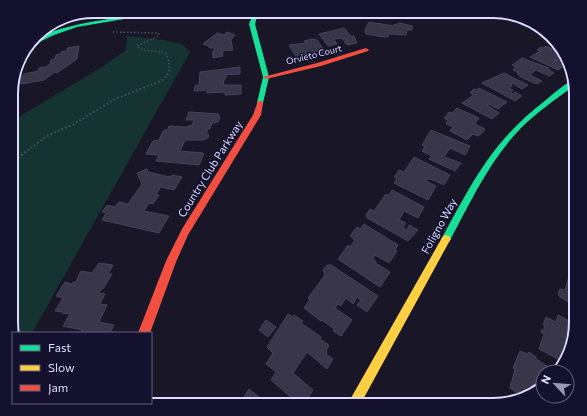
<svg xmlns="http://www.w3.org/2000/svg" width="587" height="416" font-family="Commissioner,sans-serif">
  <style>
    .green { fill: #153331 }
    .building { fill: #383648; stroke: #454259 }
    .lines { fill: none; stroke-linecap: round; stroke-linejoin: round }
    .path-far2 { stroke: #455362; stroke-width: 1.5; stroke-dasharray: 1.5 2; stroke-linecap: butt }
    .path-far1 { stroke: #455362; stroke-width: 2; stroke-dasharray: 1.5 2.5; stroke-linecap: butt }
    .path { stroke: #455362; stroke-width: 2.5; stroke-dasharray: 2 3; stroke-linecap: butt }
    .fast { fill: #16e098; fill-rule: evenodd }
    .slow { fill: #ffcf43; fill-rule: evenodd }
    .jam { fill: #f24e42; fill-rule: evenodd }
    .labels { text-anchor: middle; stroke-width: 3; stroke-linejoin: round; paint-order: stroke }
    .far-street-label { font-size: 9px; fill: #deddff; stroke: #13112d }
    .street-label { font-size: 11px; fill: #deddff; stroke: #13112d }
    .rim { fill: none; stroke: #deddff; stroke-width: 2 }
  </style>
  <rect width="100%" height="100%" fill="#191727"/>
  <!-- green -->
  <path class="green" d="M127,36l37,4 18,4 8,8 -158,281h-19v4l-1,-4v-212l90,-54 24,-17z"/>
  <!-- building -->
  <path class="building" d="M369,22l25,4v-1l6,-2 12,3v4h-5l-1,5 -17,-1 -1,3h-4l-18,-3 -1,-4z
    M344,28l7,8h3l3,7 -10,2 -3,-3 4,-1 -1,-1h-4l-1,-2 -8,1 3,5 -9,2 -9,-12z
    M539,28l5,1 13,15 -8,-1z
    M227,32l8,3 -4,5 2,10 -11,1 1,5 -10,2 -1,-6h2v-4h-5v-2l-6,-2 14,-11 7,2z
    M312,39l5,1 9,13 -14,2 -3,-4h-2l-1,2 3,5 -11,2 -9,-15 17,-2 -2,-2z
    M79,46l-2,13 -20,14 -2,-1 -11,8 -23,4v-1h-3l6,-9 14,-3 1,-3 7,-1 4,-3 1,-4 4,-1 1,-4 5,-1v-2l6,-1v-3z
    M546,46l20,9 2,5 -6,2 -9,-3 11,7 -6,4 -28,-13 11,-6 -4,-1 4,-3 3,1z
    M522,58l27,10 -1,1 6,4 -5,3 -13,-6 -6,5 12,6 -6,3 -15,-7 -4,-3 2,-1 -6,-3 3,-3 -4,-2z
    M240,67v7l-16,1 2,1v2l-2,2 -1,5h18v9l-16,1v-3l-18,1v-3l-13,1 1,-5 4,-1 1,-13z
    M504,73l24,12 -6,4 -10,-6 -1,1 1,2 -3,2 4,2 -2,3 2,1 2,-2 7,4 -7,5 -33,-18z
    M479,88l28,14 -9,7 -9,-5 -2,1 12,8 -7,6 -30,-16 12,-8 -4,-2 4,-4 3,1z
    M457,108l22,10 -4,6 10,5 -3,4 -4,3 -5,-2 -6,6 -17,-9 3,-4 -7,-3 2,-4 -4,-2 5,-6 3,1z
    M189,112l30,2 -1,3h2l-2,5 -6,1 -2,6h-2l-2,4 3,2 -1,3 -4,2h-19l-5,11 23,2v1h1l-5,11 -43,-4 3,-6 -13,-1 7,-13 6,-1 4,-9 5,-2 1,-3 17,1 6,-2 2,-5h-8z
    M431,130l39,16 -5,9 -15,-7 -6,9 17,6 -6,8 -26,-12 3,-3 -10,-5 3,-4 -3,-2z
    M414,157l36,18 -6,10 -11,-5 -6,-1 -1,2 10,5 -8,14 -34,-17 3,-4 -3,-2 5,-7 5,2z
    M147,169l1,3 22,5 2,-2 10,2 -8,13 -13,-3 -5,7 3,1 -6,9 -4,-1 -5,8 25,5 -10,17 -57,-13 4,-7 -4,-1 5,-7 8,2 4,-5 9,2 14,-20 -5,-11z
    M392,190l32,17 -6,11 -14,-7 -5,9 7,3 -3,5 4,2 2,-5 9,5 -10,11 -41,-23 -1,-3 4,-6 4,2 12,-17 2,2z
    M364,224l34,21 -3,5 2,1 -8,12 -14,-8 -2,3 4,6 13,8 -10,15 -42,-28 10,-14 2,2 5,-7 -5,-4 7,-9 3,2z
    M99,263l14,2 -5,9h4l-9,15h-2l-2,4 6,1 -5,10 7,1 -8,17 15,3 -4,8h-29l1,-3 -19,-4 7,-12 -8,-1 1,-1 -8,-1 8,-13 -7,-2 9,-14 7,2 1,-2h3l5,-11 11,2z
    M327,265h4l47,31 -11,16 -10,-7 4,-5 -4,-3 -4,7 -7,-6 -5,8 -3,-2 -3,4 17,12 -11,16 -8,-5 1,-2 -12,-9 -1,1 -17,-13 6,-8 -2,-2 17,-23 -2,-5z
    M576,266v41l-16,-10 -2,-3 2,-5 5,1 7,-23 3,1z
    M288,314l5,3 1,-2 9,6 -2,2 20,14 -1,2 9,6 -3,6 1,1 -1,2 7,5 -6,10 -20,-17 -14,21 20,17 -9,15h-4l-29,-25 5,-8 -10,-8 7,-11 -6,-6z
    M573,314l3,1v12l-13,35 -24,-13 5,-15 -3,-2v-2l2,1 2,-5 -2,-1 3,-8 10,5 2,-7 13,7z
    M266,320l10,7 -8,10 -9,-7z
    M520,351l8,3 1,-2 7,5v2l20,13h-13v14l-13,10 -12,3 2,-4 -10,-7 5,-19 -2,-1z
    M249,389l20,16h-30z"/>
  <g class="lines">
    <!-- path-far2 -->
    <path class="path-far2" d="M113,32l45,1 1,2 -2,2 -20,9c8,8 20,3 29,8l3,7v10"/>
    <!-- path-far1 -->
    <path class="path-far1" d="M15,160l32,-24 27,-12 41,-25 46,-18 6,-5 2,-6"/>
    <!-- path -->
    <path class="path" d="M12,162l4,-3"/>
    <!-- fast -->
    <path class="fast" d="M253,14h5l-3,10 14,53 -6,26 -3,2 -3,-2 6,-26 -14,-53z
      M136,15h12l-71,12 -23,8 -23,11h-4c17,-20 83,-27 109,-31z
      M574,80l1,5c-19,14 -38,27 -55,44 -31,32 -50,74 -71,113l-3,1 -3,-1 -2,-3 2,-3c30,-55 51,-97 103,-136 8,-7 18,-16 28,-20z
      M113,403h13v2h-13z"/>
    <!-- slow -->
    <path class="slow" d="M446,235l3,1 2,3 -2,3 -89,163h-13l96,-169z"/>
    <!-- jam -->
    <path class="jam" d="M366,48l3,2 -1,1 -47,15 -55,13 -3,-2 54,-14z
      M258,101h4l1,2 -2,12 -73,120 -12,27 -26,71h-12l28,-72 16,-32 71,-114z"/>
  </g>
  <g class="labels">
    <!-- far-street labels -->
    <g class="far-street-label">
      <text transform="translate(314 55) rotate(-14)" y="3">Orvieto Court</text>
    </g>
    <!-- street labels -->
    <g class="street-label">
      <text transform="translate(210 169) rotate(-58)" y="4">Country Club Parkway</text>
      <text transform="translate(439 226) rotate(-61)" y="4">Foligno Way</text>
    </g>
  </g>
  <!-- crop -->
  <path d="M0 0H587V416H0ZM94 18H493A76 76 0 0 1 569 94V322A76 76 0 0 1 493 398H94A76 76 0 0 1 18 322V94A76 76 0 0 1 94 18Z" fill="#13112d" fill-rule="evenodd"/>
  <path class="rim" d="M94 18H493A76 76 0 0 1 569 94V322A76 76 0 0 1 493 398H94A76 76 0 0 1 18 322V94A76 76 0 0 1 94 18Z"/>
  <!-- legend -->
  <rect x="12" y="332" width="140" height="72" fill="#13112d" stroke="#646381"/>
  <rect x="20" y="345" width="20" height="6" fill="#16e098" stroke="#646381"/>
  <text x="48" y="352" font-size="12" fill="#deddff">Fast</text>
  <rect x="20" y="365" width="20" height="6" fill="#ffcf43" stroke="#646381"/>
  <text x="48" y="372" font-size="12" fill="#deddff">Slow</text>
  <rect x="20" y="385" width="20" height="6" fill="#f24e42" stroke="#646381"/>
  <text x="48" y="392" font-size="12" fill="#deddff">Jam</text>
  <!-- north arrow -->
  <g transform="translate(555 384) rotate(296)"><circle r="19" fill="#13112d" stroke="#646381"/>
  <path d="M0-3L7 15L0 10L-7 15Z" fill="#9998b3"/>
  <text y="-6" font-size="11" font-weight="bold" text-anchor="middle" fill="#deddff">N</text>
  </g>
</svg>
